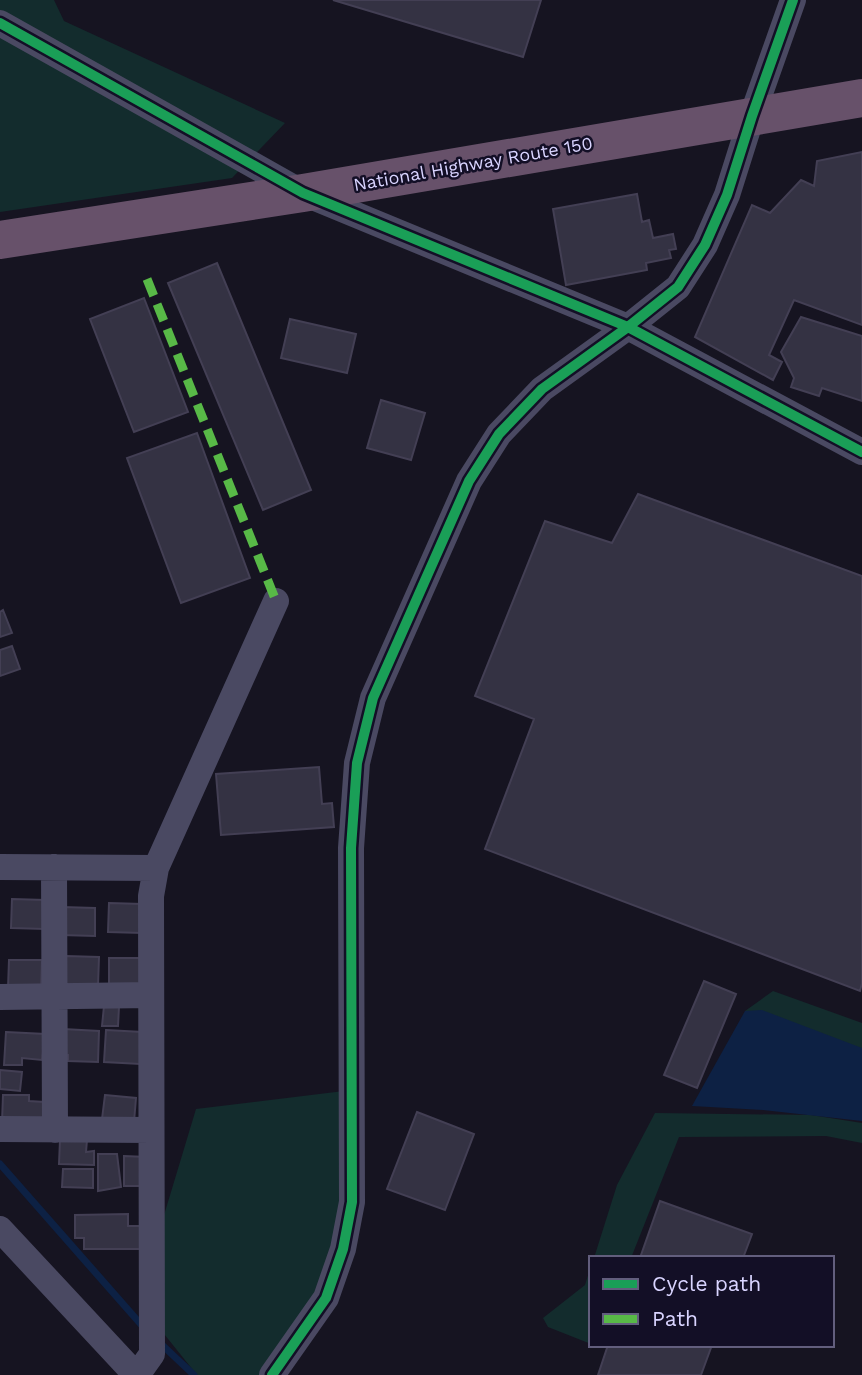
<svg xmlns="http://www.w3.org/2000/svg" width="862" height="1375" font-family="'Work Sans',sans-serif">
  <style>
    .green { fill: #132c2d }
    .water { fill: #0d2144 }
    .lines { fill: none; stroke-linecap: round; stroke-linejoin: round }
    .stream { stroke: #0d2144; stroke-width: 7 }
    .building { fill: #343243; stroke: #433f54; stroke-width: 2 }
    .minor { stroke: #4a4962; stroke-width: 26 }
    .highway { stroke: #67516a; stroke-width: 38 }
    .quiet { stroke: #58b947; stroke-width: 9; stroke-dasharray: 18 9; stroke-linecap: butt }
    .cycleway-casing { stroke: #130f26; stroke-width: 15 }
    .cycleway { stroke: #1a9f57; stroke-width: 10 }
    .labels { text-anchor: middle; stroke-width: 5; stroke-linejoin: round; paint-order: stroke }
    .street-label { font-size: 18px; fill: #d9d4ff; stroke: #130f26 }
  </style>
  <rect width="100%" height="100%" fill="#161421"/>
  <!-- green -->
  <path class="green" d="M0,0h54l10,21 221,102 -53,55 -232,34z
    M773,991l89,32v29l-117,-41z
    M352,1090l-17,184 -69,101h-69l-45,-56v-64l44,-146z
    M655,1113l156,2 51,8v20l-36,-7 -147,1 -48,121h-37l23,-73z
    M591,1266v78l-43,-17 -5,-9 42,-33z"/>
  <!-- water -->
  <path class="water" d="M762,1010l100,38v73l-99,-11 -71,-4 53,-95z"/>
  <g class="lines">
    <!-- stream -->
    <path class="stream" d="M0,1164l145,165
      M159,1342l35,33"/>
  </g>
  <!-- building -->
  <path class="building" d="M333,0h208l-18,57z
    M862,152v173l-68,-25 -25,55 13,7 -9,18 -78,-43 57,-132 18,8 31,-33 13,6 3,-25z
    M637,194l5,28 7,-2 4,18 20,-4 3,15 -7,1 2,8 -25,5 1,7 -81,15 -13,-76z
    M217,263l94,227 -48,20 -95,-227z
    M144,298l44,114 -54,20 -44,-113z
    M801,317l61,19v65l-40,-13 -3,8 -28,-9 3,-9 -13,-26z
    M290,319l66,15 -9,39 -66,-15z
    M381,400l44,13 -14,47 -44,-12z
    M197,433l53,145 -69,25 -54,-145z
    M638,494l224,82v407l-2,8 -375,-142 49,-130 -59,-23 70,-175 67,22z
    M3,610l9,23 -12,4v-25z
    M12,646l8,23 -20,7v-26z
    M319,767l3,37 10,-1 2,24 -113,8 -5,-61z
    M12,899l33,1v29l-34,-1z
    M109,903l33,1v29l-34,-1z
    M62,907l33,1v28l-34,-1z
    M66,956l33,1 -1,29 -33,-1z
    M109,958h34l-1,29 -33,-1z
    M9,960h33l-1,29 -33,-1z
    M704,981l32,13 -39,94 -33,-13z
    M104,1006l15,1 -1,19h-16z
    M63,1029l36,2 -1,31 -30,-1v-6h-6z
    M106,1030l36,2 -2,32 -36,-2z
    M6,1032l39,2 -3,26 -20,-2v7h-18z
    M0,1070l22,2 -2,19 -20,-2z
    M3,1095h26v6l15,1 -1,21 -41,-1z
    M105,1095l31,3 -2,24 -32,-3z
    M417,1112l57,22 -29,76 -58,-21z
    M60,1140h27l-1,12 8,-1v14l-35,-1z
    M98,1154h19l4,33 -23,4z
    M124,1156l23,1v29h-23z
    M63,1169h30v19l-31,-1z
    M660,1201l92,33 -9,24h-103z
    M128,1214v12h13v23h-57v-11h-9v-23z
    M608,1345h104l-11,30h-103z"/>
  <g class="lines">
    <!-- minor -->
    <path class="minor" d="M0,23l303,170 325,134 234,125
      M0,867l156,1
      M54,867l1,263
      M0,997l151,-2
      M0,1129l151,1
      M0,1229l136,146
      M137,1375l15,-21 -1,-458 5,-28 120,-267
      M272,1375l54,-77 17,-49 9,-47 -1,-354 6,-85 16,-65 96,-217 30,-47 43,-45 86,-62 50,-40 27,-42 22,-50 25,-79 41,-116"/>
    <!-- highway -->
    <path class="highway" d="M0,240l303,-47 559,-95"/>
    <!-- quiet -->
    <path class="quiet" d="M147,279l129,322"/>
    <defs>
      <path id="cycleway" d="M0,23l303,170 325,134 234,125
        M272,1375l54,-77 17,-49 9,-47 -1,-354 6,-85 16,-65 96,-217 30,-47 43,-45 86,-62 50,-40 27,-42 22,-50 25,-79 41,-116"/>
    </defs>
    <!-- cycleway casing -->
    <use href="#cycleway" class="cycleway-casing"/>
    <!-- cycleway -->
    <use href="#cycleway" class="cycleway"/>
  </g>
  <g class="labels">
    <!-- street labels -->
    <g class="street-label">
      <text transform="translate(473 164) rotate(-10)" y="6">National Highway Route 150</text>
    </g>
  </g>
  <!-- legend -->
  <rect x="589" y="1256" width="245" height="91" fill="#130f26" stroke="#625e7d" stroke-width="2"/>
  <rect x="603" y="1279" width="35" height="10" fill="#1a9f57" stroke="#625e7d" stroke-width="2"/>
  <text x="652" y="1291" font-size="21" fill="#d9d4ff">Cycle path</text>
  <rect x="603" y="1314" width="35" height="10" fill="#58b947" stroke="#625e7d" stroke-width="2"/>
  <text x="652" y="1326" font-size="21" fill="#d9d4ff">Path</text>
</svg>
